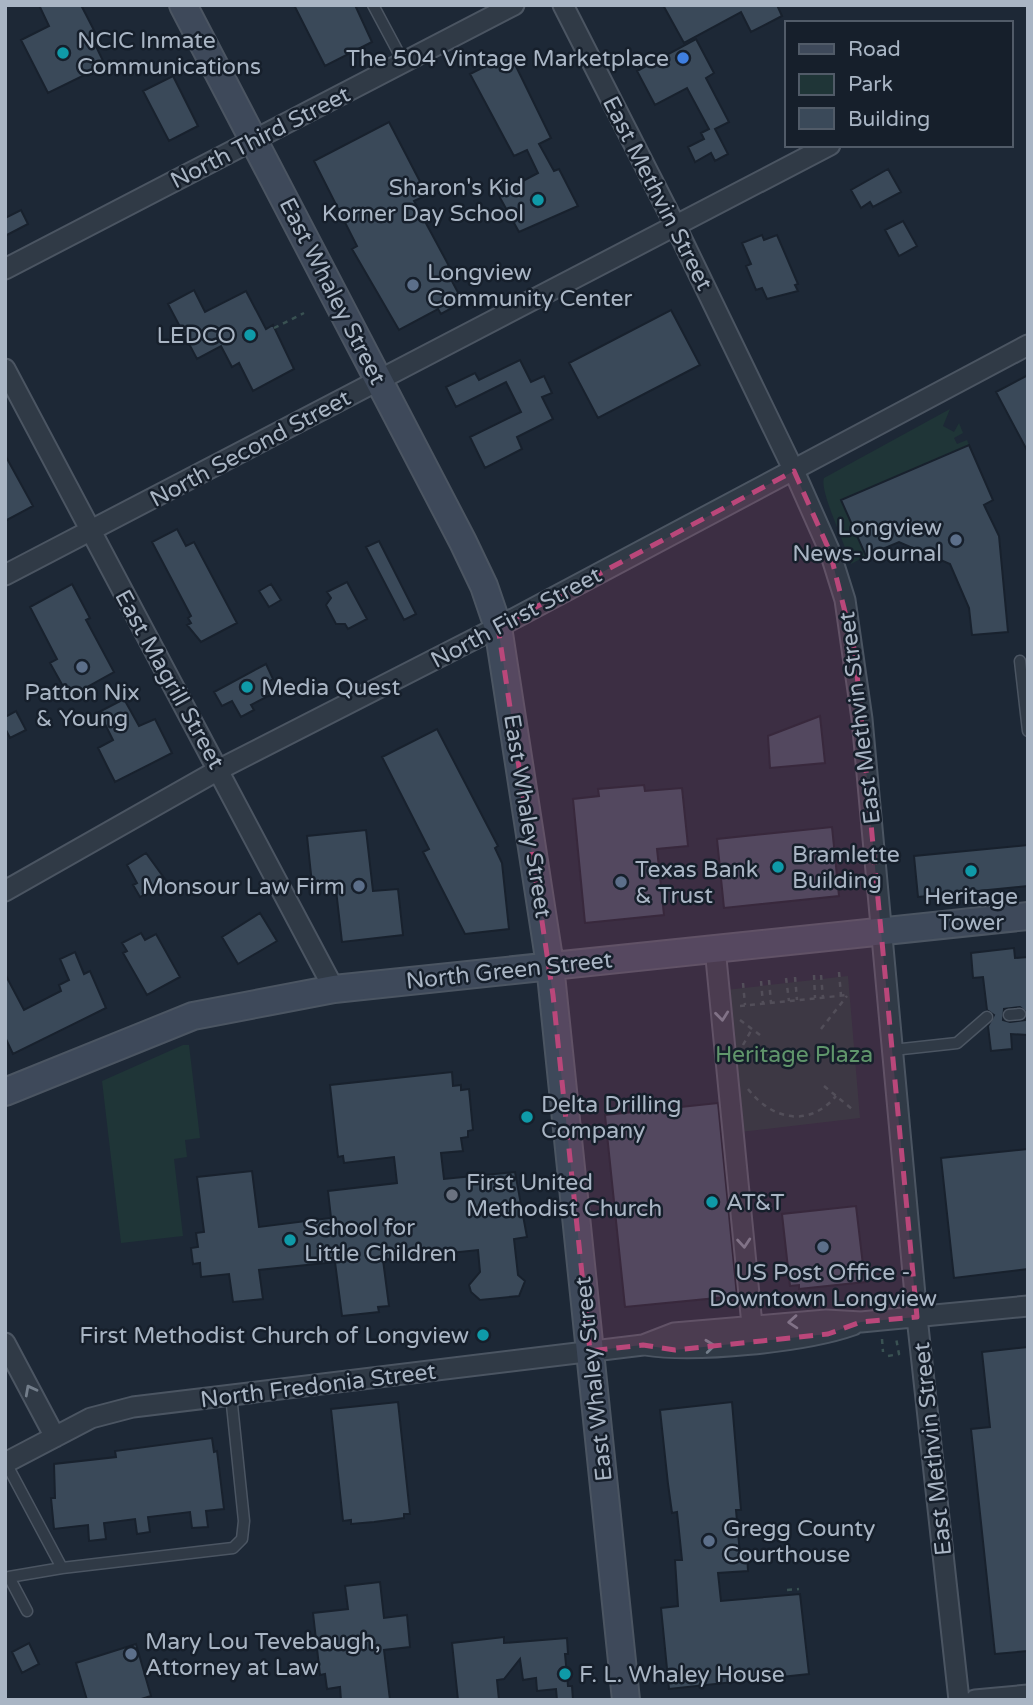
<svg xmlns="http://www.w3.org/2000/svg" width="1033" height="1705" font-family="'Varela Round',sans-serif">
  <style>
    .green { fill: #1f3537 }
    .building { fill: #3a4959; stroke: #18212d; stroke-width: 2; fill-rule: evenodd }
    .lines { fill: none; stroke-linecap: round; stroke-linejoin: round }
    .lane-casing { stroke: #4b5562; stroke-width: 13 }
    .street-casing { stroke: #4b5562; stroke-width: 23 }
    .secondary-casing { stroke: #4b5562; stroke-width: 30 }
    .path { stroke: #395152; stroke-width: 2.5; stroke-dasharray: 5 5; stroke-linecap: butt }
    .lane { stroke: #303a46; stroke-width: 10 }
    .street { stroke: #303a46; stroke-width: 19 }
    .secondary { stroke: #3e495a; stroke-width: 26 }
    .oneway { stroke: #737e8b }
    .marked { fill: #ba477a; fill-opacity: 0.2; stroke: #ba477a; stroke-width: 5; stroke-dasharray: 14 9; stroke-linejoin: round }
    .culture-dot { fill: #0f9aa8; stroke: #161f2b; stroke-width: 2.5 }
    .shop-dot { fill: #3f7fe0; stroke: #161f2b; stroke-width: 2.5 }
    .service-dot { fill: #5c6f8a; stroke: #161f2b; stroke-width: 2.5 }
    .worship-dot { fill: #6b7280; stroke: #161f2b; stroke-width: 2.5 }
    .labels { text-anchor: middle; stroke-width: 5; stroke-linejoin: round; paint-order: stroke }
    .poi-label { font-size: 23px; fill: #a9b5c4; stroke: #161f2b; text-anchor: start }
    .street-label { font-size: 23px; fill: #a9b5c4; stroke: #161f2b }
    .park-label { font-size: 23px; fill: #60956b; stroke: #161f2b }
  </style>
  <rect width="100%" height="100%" fill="#1d2836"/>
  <!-- green -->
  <path class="green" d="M950,409l-7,17 11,6 5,-9 4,10 -9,5 3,6 10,-4 2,5 -128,55 25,56 -15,8c-5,-18 -32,-74 -27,-86z
    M848,976l12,142 -120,14 -14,-142z
    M183,1045h6l11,93 -15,2 2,17 -13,2 9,77 -62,7 -19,-162z"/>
  <!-- building -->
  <path class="building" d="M39,5h42l17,33 -5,2 12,25 -57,28 -27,-53 28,-14z
    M294,5h61l17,37 -47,24z
    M663,5h114l5,11 -31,16 -10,-20 -57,31z
    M696,39l18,34 -8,5 23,44 -14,7 13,25 -13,7 -4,-8 -16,9 -7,-15 16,-8 -3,-6 8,-4 -22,-41 -32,17 -18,-34z
    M510,54l41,84 -12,6 15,27 5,-2 19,37 -59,26 -21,-38 40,-21 -11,-23 -13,6 -44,-82z
    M173,76l25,50 -29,15 -26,-50z
    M389,122l38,73 -13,6 35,65 -4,2 18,34 -22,12 -3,-5 -39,21 -47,-81 5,-3 -43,-85z
    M888,169l13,23 -28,15 -3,-5 -9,6 -10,-18z
    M21,210l7,14 -23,12v-18z
    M903,221l14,25 -18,10 -14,-26z
    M762,235l2,5 13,-5 21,49 -3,1 3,6 -31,8 -5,-11 -6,2 -10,-24 5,-2 -9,-21z
    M194,290l11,22 41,-21 20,38 7,-4 21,44 -41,22 -14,-28 -7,4 -11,-21 -24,13 -29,-55z
    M671,310l29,55 -102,53 -29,-55z
    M520,360l11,22 13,-6 8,17 -10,4 11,22 -36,18 5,12 -37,19 -15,-31 51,-25 -15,-30 -50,25 -10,-20 29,-14 4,7z
    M1028,375v77l-32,-60z
    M969,445l24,55 -9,5 15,31 9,96 -36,3 -3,-27 -19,-44 -51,-22 -33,14 -25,-56z
    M5,455l28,51 -28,15z
    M177,529l9,17 8,-4 43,81 -36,19 -14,-17 4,-2 -3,-5 3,-2 -39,-74z
    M379,541l37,73 -12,6 -38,-73z
    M347,582l20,37 -19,10 -3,-5h-9l-10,-19 5,-7 -4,-6z
    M72,584l18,34 -4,2 28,52 -45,25 -19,-34 7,-4 -27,-52z
    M271,584l10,16 -12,7 -10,-16z
    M266,664l7,15 -5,3 6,11 -23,12 3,5 -13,7 -9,-16 -10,5 -8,-14z
    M124,699l15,27 16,-7 17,34 -57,29 -17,-34 15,-8 -14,-28z
    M16,711l10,19 -16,8 -5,-10v-11z
    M820,716l5,47 -55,5 -2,-32z
    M437,729l61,117 -3,2 7,15 7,66 -44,5 -42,-82 6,-3 -47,-92z
    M644,785l1,6 37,-3 6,58 -31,3 7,66 -79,8 -12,-124 26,-3 -1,-7z
    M832,827l7,69 -115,12 -7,-69z
    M366,830l7,61 25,-2 5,46 -61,7 -7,-61 -23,3 -5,-48z
    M1028,845v41l-110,11 -4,-41z
    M146,853l21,29 -27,15 -7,-12 4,-2 -10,-18z
    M260,913l17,28 -39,23 -16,-27z
    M141,933l4,7 11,-6 24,43 -33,18 -24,-42 4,-2 -5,-8z
    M1014,948l1,10 13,-1v78l-17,-1 1,15 -21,2 -3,-25 6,-11 -7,-5 -4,-33 -10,1 -2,-25zM1020,1007l7,6 -2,7 -15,2 -7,-2 1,-11z
    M75,952l9,22 6,-3 16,37 -93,46 -8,-17v-63l19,36 37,-19 -2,-6 10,-5 -9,-21z
    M452,1072l1,14 8,-1v5l8,-1 4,41 -5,1v6l-7,1 2,13 -22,2 3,26 71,-7 12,65 -13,2 4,36 7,6 -6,15 -39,4 -9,-8 -2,-7 11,-13 -2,-22 -95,10 6,46 -11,1 1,5 -37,4 -7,-54 -76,8 4,29 -30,3 -4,-28 -28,3 -1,-14 -7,1 -2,-16 7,-1 -2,-14 8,-1 -7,-55 55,-6 7,56 72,-9 -3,-27 69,-8 -3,-26 -50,6 -1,-7 -5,1 -8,-72z
    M718,1103l19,193 -112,11 -20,-192z
    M1028,1149v120l-74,9 -13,-120z
    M856,1206l9,76 -66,7v-4l-9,1 -8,-72z
    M1028,1347v304l-33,3 -24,-225 19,-2 -8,-75z
    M398,1402l12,112h-6v4l-30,4 -23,2v-4l-8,1 -12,-112z
    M732,1402l9,108h-5l4,44 7,-1 1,18 -30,2 3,28 79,-7 9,80 -140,15 -8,-81 17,-2 -3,-46h7l-5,-48 -5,1 -4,-29 -8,-74z
    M212,1438l2,14 3,-1 7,58 -18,2 2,16 -16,1 -2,-16 -42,5 2,15 -13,2 -2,-15 -31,4 2,16 -17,2 -1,-16 -34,4 -3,-31h4l-1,-34 62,-7 -1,-6z
    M380,1582l4,36 23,-3 3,32 -26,3 6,50h-49l-1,-13 -13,2 -2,-15 -5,1 -7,-62 35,-4 -3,-23z
    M504,1637v6l63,-5 1,16h-3l3,32h4l1,14h-16l-1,-11 -19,2 -1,-13 -13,2 -3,-21 -16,20 -7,1 2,20h-41l-6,-57z
    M29,1643l10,21 -17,9 -10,-21z
    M136,1644l15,52 -13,4h-51l-11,-37z"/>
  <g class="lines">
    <defs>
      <path id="lane" d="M373,5l31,58
        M1020,661l8,70
        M1009,1015l11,-1
        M893,1050l64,-7 30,-26
        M6,1463l56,105 171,-20 9,-9 2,-18 -13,-126
        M9,1577l53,-9
        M6,1578l3,-1 18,34"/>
      <path id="street" d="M563,5l112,220 119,246 36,81 15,48 17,119 55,598 42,383
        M5,269l509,-264
        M5,369l329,620
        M5,575l825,-430
        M5,891l215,-122 278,-142 530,-282
        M715,948l37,377
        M5,1343l50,94
        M645,1345c50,8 160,-3 208,-20
        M5,1463l86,-45 42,-11 510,-62 31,-12 152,-13 35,2 167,-16
        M975,1700l53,-5"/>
      <path id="secondary" d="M183,5l280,537 21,44 14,41 52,338 76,735
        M5,1092l188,-76 141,-27 694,-73"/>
    </defs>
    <!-- lane casing -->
    <use href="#lane" class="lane-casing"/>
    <!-- street casing -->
    <use href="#street" class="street-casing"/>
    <!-- secondary casing -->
    <use href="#secondary" class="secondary-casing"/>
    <!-- path -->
    <path class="path" d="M274,328l30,-15
      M839,972l2,24
      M814,975l1,23
      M821,975l2,23
      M795,977l2,23
      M786,978l3,23
      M769,980l2,23
      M761,981l2,23
      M743,983l2,22
      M740,1006l108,-11
      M740,1020l24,18
      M821,1029l26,-33
      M743,1045l9,-16
      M824,1086l28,23
      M748,1089c24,31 61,39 88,7
      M882,1339l1,13
      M888,1356l11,-2 -3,-16
      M787,1590l12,-1"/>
    <!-- lane -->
    <use href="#lane" class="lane"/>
    <!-- street -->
    <use href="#street" class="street"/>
    <!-- secondary -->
    <use href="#secondary" class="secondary"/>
  </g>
  <!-- one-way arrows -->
  <defs><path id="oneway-chevron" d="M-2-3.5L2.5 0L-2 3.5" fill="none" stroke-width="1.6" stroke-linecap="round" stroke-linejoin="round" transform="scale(1.75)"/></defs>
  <g class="oneway">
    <use href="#oneway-chevron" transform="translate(722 1016) rotate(84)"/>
    <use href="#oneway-chevron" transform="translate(744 1243) rotate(85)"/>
    <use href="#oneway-chevron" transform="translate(793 1322) rotate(176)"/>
    <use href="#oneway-chevron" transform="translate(710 1346) rotate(-6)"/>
    <use href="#oneway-chevron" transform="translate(30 1390) rotate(-118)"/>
  </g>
  <!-- marked area -->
  <path class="marked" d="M794,471l36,81 25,100 62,665 -56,5 -33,12 -153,16 -32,-5 -53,6 -37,-356 -55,-368z"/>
  <!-- markers -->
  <g class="culture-dot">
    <circle cx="63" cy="53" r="7"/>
    <circle cx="538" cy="200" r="7"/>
    <circle cx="250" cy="335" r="7"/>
    <circle cx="247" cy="687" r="7"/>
    <circle cx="778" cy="867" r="7"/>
    <circle cx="971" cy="871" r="7"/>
    <circle cx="527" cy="1117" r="7"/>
    <circle cx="712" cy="1202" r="7"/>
    <circle cx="290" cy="1240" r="7"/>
    <circle cx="483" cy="1335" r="7"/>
    <circle cx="565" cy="1674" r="7"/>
  </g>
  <circle class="shop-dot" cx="683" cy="58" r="7"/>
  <g class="service-dot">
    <circle cx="413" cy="285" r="7"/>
    <circle cx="956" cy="540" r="7"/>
    <circle cx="82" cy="667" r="7"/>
    <circle cx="621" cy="882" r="7"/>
    <circle cx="359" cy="886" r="7"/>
    <circle cx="823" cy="1247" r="7"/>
    <circle cx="709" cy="1541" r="7"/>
    <circle cx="131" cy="1654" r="7"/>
  </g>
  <circle class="worship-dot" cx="452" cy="1195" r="7"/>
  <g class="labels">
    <!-- poi labels -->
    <g class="poi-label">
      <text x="77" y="48">NCIC Inmate<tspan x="77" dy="26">Communications</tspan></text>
      <text x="669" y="66" text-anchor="end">The 504 Vintage Marketplace</text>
      <text x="524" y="195" text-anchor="end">Sharon's Kid<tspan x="524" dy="26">Korner Day School</tspan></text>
      <text x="427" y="280">Longview<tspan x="427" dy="26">Community Center</tspan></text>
      <text x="236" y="343" text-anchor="end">LEDCO</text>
      <text x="942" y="535" text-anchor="end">Longview<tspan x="942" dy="26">News-Journal</tspan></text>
      <text x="261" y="695">Media Quest</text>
      <text x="82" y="700" text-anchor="middle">Patton Nix<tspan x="82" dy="26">&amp; Young</tspan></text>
      <text x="792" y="862">Bramlette<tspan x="792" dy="26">Building</tspan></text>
      <text x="635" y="877">Texas Bank<tspan x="635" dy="26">&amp; Trust</tspan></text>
      <text x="345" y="894" text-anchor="end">Monsour Law Firm</text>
      <text x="971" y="904" text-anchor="middle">Heritage<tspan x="971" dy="26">Tower</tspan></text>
      <text x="541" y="1112">Delta Drilling<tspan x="541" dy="26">Company</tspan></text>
      <text x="466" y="1190">First United<tspan x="466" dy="26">Methodist Church</tspan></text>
      <text x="726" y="1210">AT&amp;T</text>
      <text x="304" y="1235">School for<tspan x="304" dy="26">Little Children</tspan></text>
      <text x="823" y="1280" text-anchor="middle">US Post Office -<tspan x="823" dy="26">Downtown Longview</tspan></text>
      <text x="469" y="1343" text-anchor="end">First Methodist Church of Longview</text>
      <text x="723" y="1536">Gregg County<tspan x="723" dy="26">Courthouse</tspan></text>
      <text x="145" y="1649">Mary Lou Tevebaugh,<tspan x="145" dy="26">Attorney at Law</tspan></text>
      <text x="579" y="1682">F. L. Whaley House</text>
    </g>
    <!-- street labels -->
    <g class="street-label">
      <text transform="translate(260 137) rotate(-27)" y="8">North Third Street</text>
      <text transform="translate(658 193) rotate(63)" y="8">East Methvin Street</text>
      <text transform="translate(333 291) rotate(63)" y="8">East Whaley Street</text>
      <text transform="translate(250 448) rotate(-28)" y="8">North Second Street</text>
      <text transform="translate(516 617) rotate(-28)" y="8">North First Street</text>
      <text transform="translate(170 679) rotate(61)" y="8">East Magrill Street</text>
      <text transform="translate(859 718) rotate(-97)" y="8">East Methvin Street</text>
      <text transform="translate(528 816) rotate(81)" y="8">East Whaley Street</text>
      <text transform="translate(509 970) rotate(-6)" y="8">North Green Street</text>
      <text transform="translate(593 1379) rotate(-96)" y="8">East Whaley Street</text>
      <text transform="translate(318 1385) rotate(-7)" y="8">North Fredonia Street</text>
      <text transform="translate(932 1449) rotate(-96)" y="8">East Methvin Street</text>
    </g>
    <!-- park labels -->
    <g class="park-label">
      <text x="794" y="1062">Heritage Plaza</text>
    </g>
  </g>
  <!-- border -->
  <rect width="1033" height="1705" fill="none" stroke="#a9b5c4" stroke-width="14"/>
  <!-- legend -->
  <rect x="785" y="21" width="228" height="126" fill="#161f2b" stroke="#515b68" stroke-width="2"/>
  <rect x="799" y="44" width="35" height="10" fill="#3e495a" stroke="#515b68" stroke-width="2"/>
  <text x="848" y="56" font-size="21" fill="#a9b5c4">Road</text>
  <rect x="799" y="74" width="35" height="21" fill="#1f3537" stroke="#515b68" stroke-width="2"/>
  <text x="848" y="91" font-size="21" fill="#a9b5c4">Park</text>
  <rect x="799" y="108" width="35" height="21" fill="#3a4959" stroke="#515b68" stroke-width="2"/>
  <text x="848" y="126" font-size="21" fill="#a9b5c4">Building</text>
</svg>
